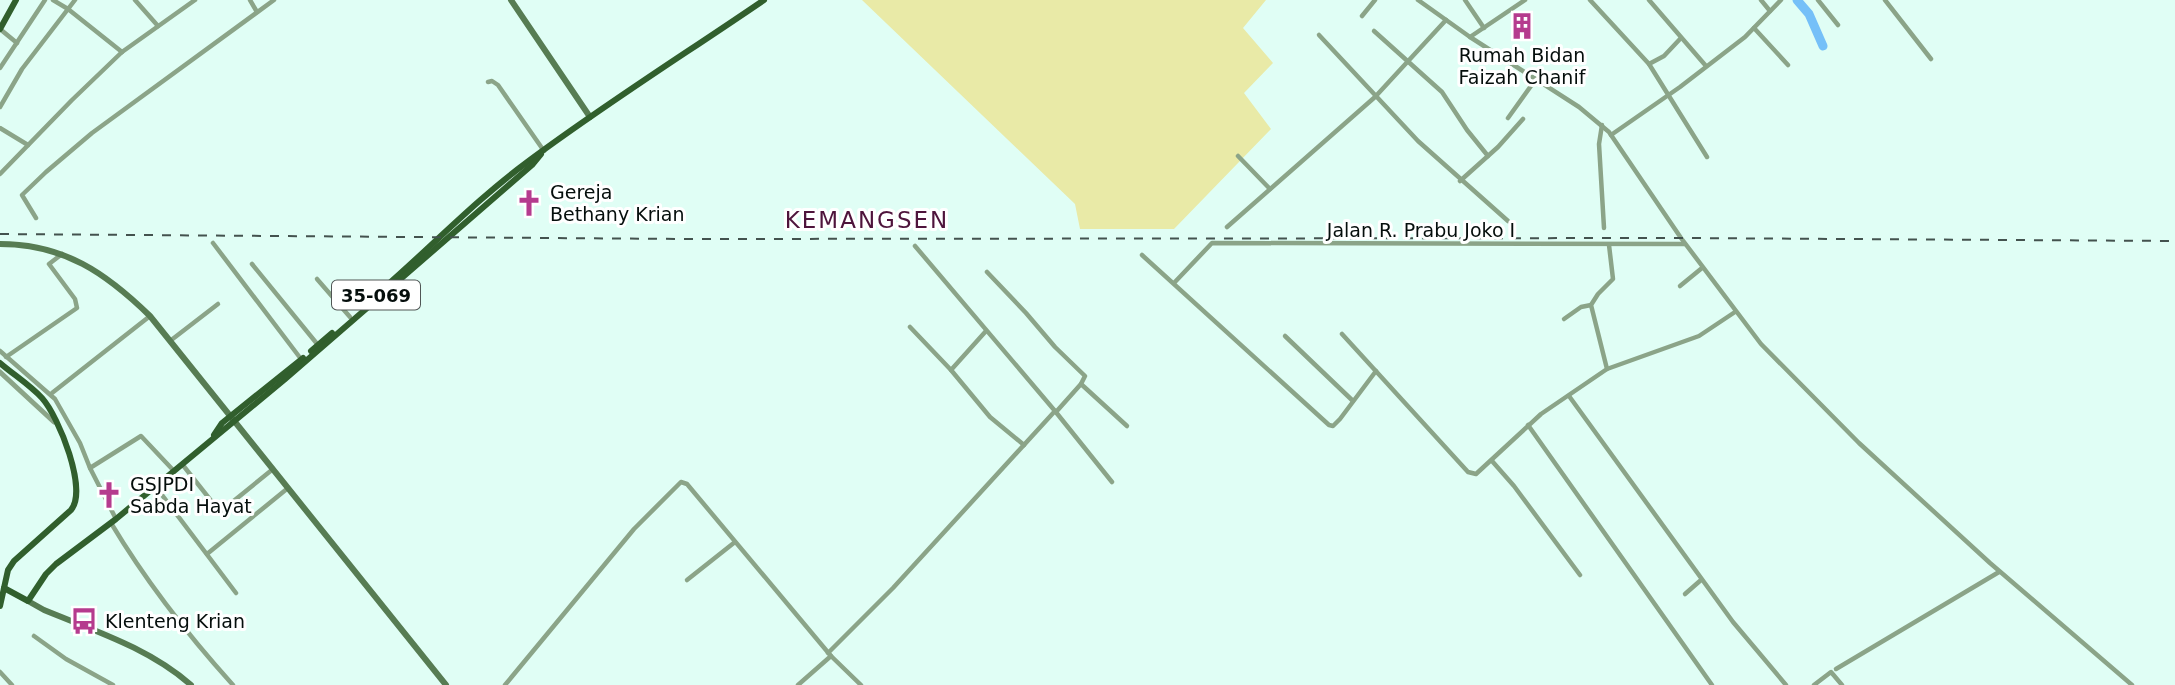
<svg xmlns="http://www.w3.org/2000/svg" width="2175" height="685" font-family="'DejaVu Sans',sans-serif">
<rect width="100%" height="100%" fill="#e0fef5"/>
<path fill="#e9eaa7" d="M862 0H1266L1243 28 1273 63 1244 93 1271 129 1174 229H1080L1075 204Z"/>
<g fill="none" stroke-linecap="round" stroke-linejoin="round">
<path stroke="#75c0f8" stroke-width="9" d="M1797 0 1809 14 1823 46"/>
<g stroke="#8ba488" stroke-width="4.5">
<path d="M53 0 68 9 122 52"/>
<path d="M135 0 158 26"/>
<path d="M250 0 257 12"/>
<path d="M1418 0 1470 37 1579 107 1609 132 1681 238 1761 344 1859 443 1990 563 2132 685"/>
<path d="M1465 0 1484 28"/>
<path d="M1590 0 1649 64 1707 157"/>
<path d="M1649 0 1706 66"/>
<path d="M1761 0 1770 11"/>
<path d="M1818 0 1838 25"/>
<path d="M1885 0 1931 59"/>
<path d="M1362 16 1375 0"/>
<path d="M1754 28 1788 65"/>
<path d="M0 29 17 43"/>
<path d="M1374 31 1442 92 1467 130 1488 156"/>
<path d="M1319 35 1418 141 1508 221"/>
<path d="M1470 37 1525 0"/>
<path d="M1649 64 1664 56 1680 39"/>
<path d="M0 68 45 0"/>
<path d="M488 82 492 81 498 85 544 151"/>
<path d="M0 107 22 69 75 0"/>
<path d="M1508 118 1536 79"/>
<path d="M1602 125 1599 144 1604 228"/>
<path d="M0 128 28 145"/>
<path d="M1611 135 1680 87 1745 37 1781 0"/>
<path d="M1238 156 1270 189"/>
<path d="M0 174 72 100 122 52 195 0"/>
<path d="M1460 181 1498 147 1523 119"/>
<path d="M36 218 22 195 46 172 92 133 274 0"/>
<path d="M1227 227 1375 97 1446 20"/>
<path d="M213 243 301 359"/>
<path d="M915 246 1055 411 1112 482"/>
<path d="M1142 255 1329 425 1333 426 1340 419 1376 371"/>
<path d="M252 264 318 345"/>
<path d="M987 272 1026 313 1055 347 1085 376 1081 384 1056 412"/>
<path d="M317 279 350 317"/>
<path d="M1174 283 1212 243 1685 244"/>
<path d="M1680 286 1702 268"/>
<path d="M1564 319 1581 307 1591 305"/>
<path d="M910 327 951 370 990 417 1024 445"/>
<path d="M1342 334 1468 472 1476 474 1541 414 1607 369 1591 305 1598 294 1613 279 1609 245"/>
<path d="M1285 336 1353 401"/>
<path d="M170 341 218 304"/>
<path d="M0 351 55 399 80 443 90 468 116 519"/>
<path d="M6 357 77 308 75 299 49 264 62 254"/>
<path d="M1607 369 1699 336 1735 312"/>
<path d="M951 370 986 331"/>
<path d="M1081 384 1127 426"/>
<path d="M52 393 150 316"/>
<path d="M1569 396 1733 622 1786 685"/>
<path d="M1528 425 1712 685"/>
<path d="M1492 461 1514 486 1580 575"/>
<path d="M182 464 220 512 273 469"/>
<path d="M90 468 141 436 174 471"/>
<path d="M156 487 236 593"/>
<path d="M111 523C147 583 186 633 233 685"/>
<path d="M207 554 288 488"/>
<path d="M687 580 735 542"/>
<path d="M1685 594 1701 580"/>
<path d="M34 636 66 659 113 685"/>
<path d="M828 653 893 588 1055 411"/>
<path d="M1836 669 1999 572"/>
<path d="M0 672 12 685"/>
<path d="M505 685 634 529 681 482 687 484 831 656 861 685"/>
<path d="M798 685 831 656"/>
<path d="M1814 685 1831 672 1842 685"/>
</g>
<path stroke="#8ba488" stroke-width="5" d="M0 372 54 422"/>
<g stroke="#577c53" stroke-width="6">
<path d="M511 0 590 117"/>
<path d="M0 244C64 244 106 273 150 316L446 685"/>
<path d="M28 601 44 610C95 631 149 648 191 685"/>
</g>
<g stroke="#315f2d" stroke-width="6">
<path d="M0 29 16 0"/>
<path d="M385 287C432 246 476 200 526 163 602 106 685 54 764 0"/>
<path d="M311 351 332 333"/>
<path d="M0 363C14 375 30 385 42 398 59 417 88 490 71 510L14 561 8 570 0 606"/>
<path d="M214 435 222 423 303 358"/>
<path d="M4 588 28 601 46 574 56 564 116 519 284 380 532 165 541 154"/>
</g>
<path stroke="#43524e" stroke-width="2" stroke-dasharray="9 9" stroke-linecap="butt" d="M0 234 686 239 1681 238 2175 241"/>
</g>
<defs>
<symbol id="building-bare" viewBox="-9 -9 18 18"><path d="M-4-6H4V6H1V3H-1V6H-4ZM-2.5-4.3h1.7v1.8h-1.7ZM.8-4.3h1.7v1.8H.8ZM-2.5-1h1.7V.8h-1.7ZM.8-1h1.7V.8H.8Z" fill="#b53b8e" stroke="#fff" stroke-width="2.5" paint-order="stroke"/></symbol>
<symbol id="church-bare" viewBox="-9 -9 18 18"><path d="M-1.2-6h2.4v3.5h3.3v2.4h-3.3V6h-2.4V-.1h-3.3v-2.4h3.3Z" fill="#b53b8e" stroke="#fff" stroke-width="2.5" paint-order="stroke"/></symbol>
<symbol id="bus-bare" viewBox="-9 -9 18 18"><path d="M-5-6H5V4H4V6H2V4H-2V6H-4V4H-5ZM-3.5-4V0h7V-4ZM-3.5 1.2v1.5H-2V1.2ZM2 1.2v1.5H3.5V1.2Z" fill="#b53b8e" stroke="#fff" stroke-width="2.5" paint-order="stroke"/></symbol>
</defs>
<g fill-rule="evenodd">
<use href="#building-bare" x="1503" y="7" width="38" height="38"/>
<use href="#church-bare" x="510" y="184" width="38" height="38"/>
<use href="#church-bare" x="90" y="476" width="38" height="38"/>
<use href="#bus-bare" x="65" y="602" width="38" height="38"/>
</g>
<g text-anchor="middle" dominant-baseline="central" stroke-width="6" stroke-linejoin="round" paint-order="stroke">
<rect fill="#fff" stroke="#505655" stroke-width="2" x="332" y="280.5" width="88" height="29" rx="5"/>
<g font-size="18" font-weight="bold" fill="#050e0c">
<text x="376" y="295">35-069</text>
</g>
<g font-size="19" fill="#050e0c" stroke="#fff" text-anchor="start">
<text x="1522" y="55" text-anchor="middle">Rumah Bidan<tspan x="1522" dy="22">Faizah Chanif</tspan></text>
<text x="550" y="192">Gereja<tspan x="550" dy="22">Bethany Krian</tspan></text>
<text x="130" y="484">GSJPDI<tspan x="130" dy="22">Sabda Hayat</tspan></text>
<text x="105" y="621">Klenteng Krian</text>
</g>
<g font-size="19" fill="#050e0c" stroke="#fff">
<text x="1421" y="230">Jalan R. Prabu Joko I</text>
</g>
<g font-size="23" letter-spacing="2" fill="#4e143c" stroke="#fff">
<text x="867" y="220">KEMANGSEN</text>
</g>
</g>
</svg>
